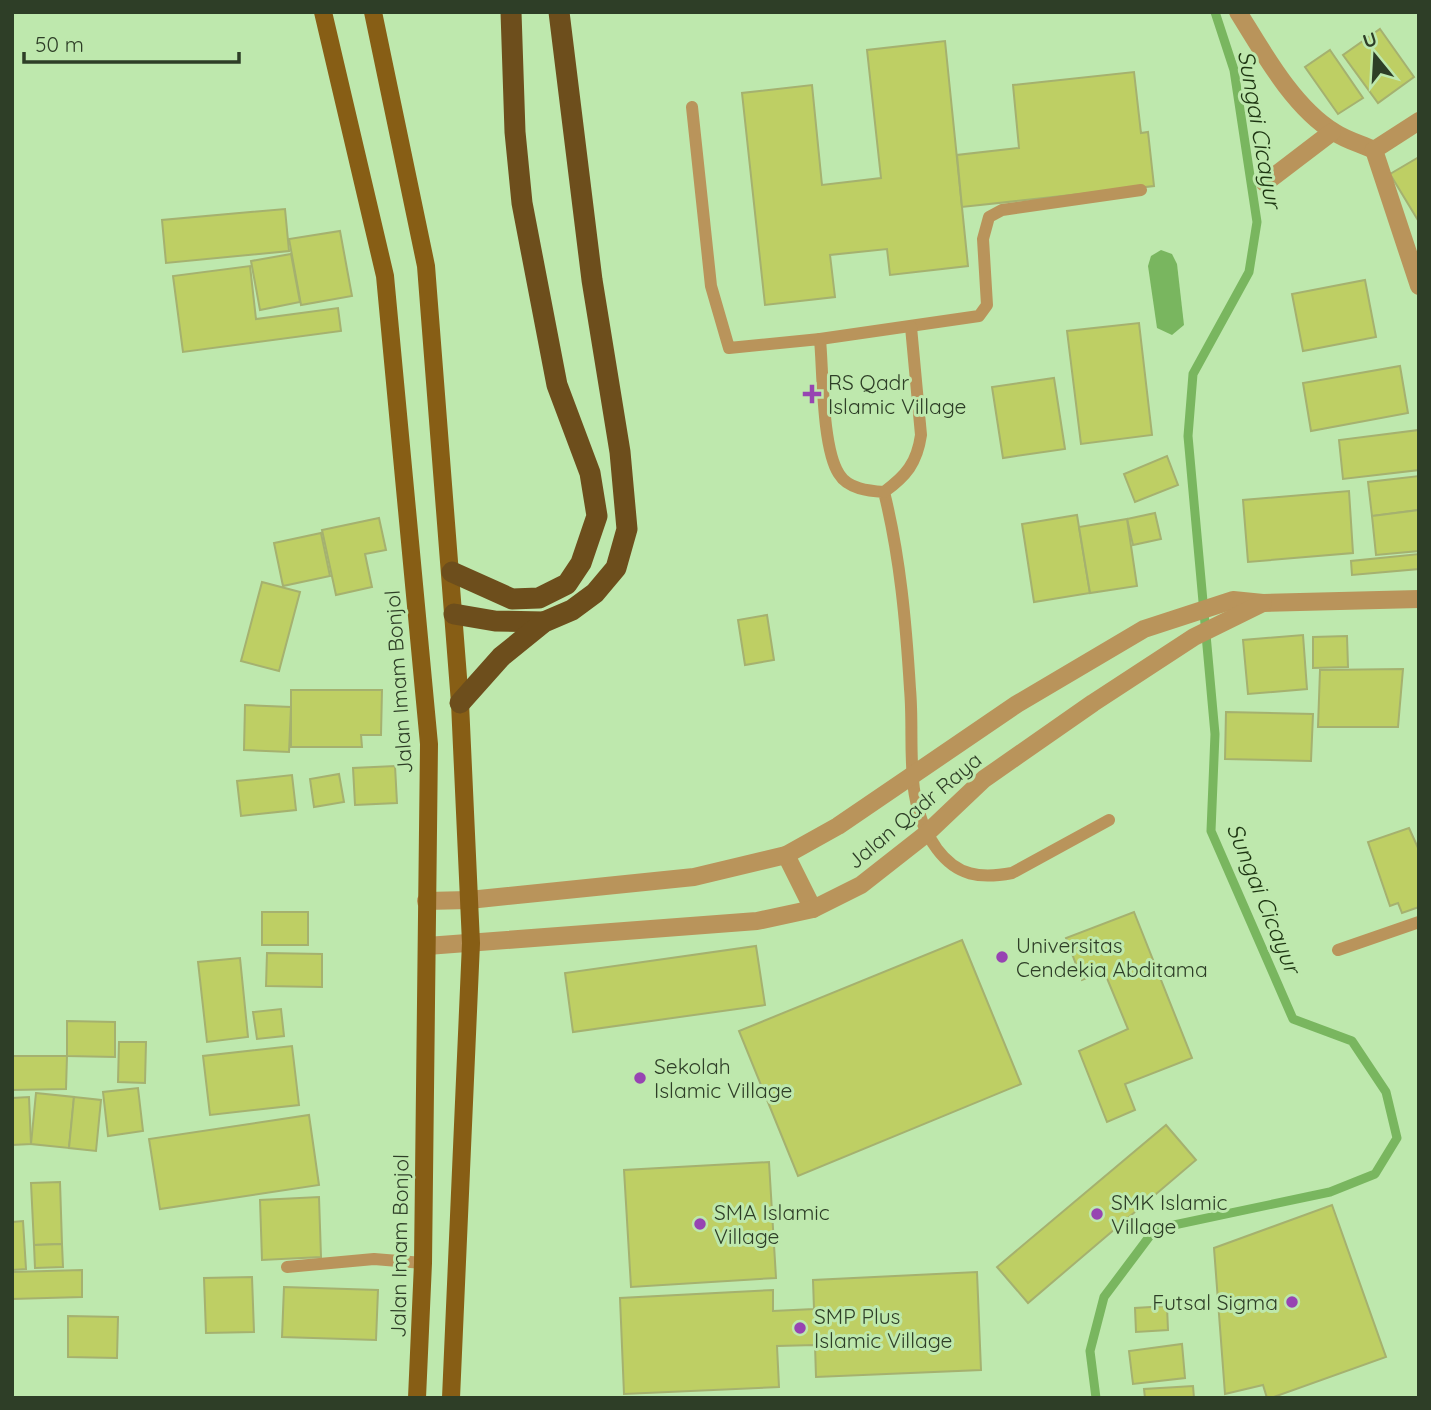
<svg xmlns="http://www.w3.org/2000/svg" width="1431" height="1410" font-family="Quicksand,sans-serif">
<rect width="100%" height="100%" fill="#bee8ad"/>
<path fill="#79b65f" d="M1161 250 1172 254 1177 264 1184 325 1172 335 1157 328 1148 266 1151 256Z"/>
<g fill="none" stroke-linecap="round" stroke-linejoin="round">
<path stroke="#79b65f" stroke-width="9" d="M1096 1398 1090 1351 1104 1297 1155 1229 1330 1192 1375 1174 1397 1138 1386 1092 1352 1041 1293 1019 1211 831 1215 734 1188 436 1193 374 1249 272 1257 222 1234 70 1215 12"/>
</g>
<g fill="#becf64" stroke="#a5b16f" stroke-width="2">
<path d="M1380 29 1414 77 1378 103 1343 55Z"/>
<path d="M945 41 968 266 890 275 887 249 830 255 835 297 765 305 742 93 812 85 822 185 881 178 867 50Z"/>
<path d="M1330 50 1363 98 1338 114 1305 67Z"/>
<path d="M1134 72 1141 133 1148 132 1154 186 962 207 957 155 1019 148 1013 85Z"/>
<path d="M1419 157V222L1390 174Z"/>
<path d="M285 209 289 251 166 263 162 220Z"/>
<path d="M340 231 352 296 301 305 289 239Z"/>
<path d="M291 254 300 302 260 310 251 261Z"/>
<path d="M250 266 256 319 338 308 341 331 183 352 173 276Z"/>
<path d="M1365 280 1376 337 1303 351 1292 294Z"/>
<path d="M1139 323 1152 435 1081 444 1067 331Z"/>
<path d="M1400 366 1408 413 1311 431 1303 383Z"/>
<path d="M1054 378 1065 449 1003 458 992 387Z"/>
<path d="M1419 430V470L1343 479 1339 440Z"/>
<path d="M1167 456 1178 485 1135 502 1124 474Z"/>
<path d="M1419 476V510L1372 516 1368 482Z"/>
<path d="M1349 491 1353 553 1248 562 1243 500Z"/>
<path d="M1419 510V551L1376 555 1372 516Z"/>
<path d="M1155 513 1161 539 1133 545 1127 519Z"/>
<path d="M1077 515 1090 593 1034 602 1022 524Z"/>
<path d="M379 518 386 550 365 554 372 587 336 595 322 530Z"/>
<path d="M1127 519 1137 586 1090 593 1079 527Z"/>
<path d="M321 533 330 576 283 586 274 543Z"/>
<path d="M1419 554V569L1352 575 1351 561Z"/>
<path d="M262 582 300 592 279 671 241 661Z"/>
<path d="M767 615 774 660 745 665 738 620Z"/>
<path d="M1303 635 1307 689 1248 694 1243 640Z"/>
<path d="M1347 636 1348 667 1313 668V637Z"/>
<path d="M1403 669 1398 727H1318L1320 670Z"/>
<path d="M291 690H382L381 735H361L362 747H291Z"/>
<path d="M245 705 291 707 289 752 244 750Z"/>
<path d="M1226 712 1313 714 1311 761 1225 759Z"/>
<path d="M395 766 397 803 355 805 353 768Z"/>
<path d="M339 774 344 802 314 807 310 779Z"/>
<path d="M292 775 296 810 241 816 237 781Z"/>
<path d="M1409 828 1419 850V907L1402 913 1398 903 1390 906 1368 842Z"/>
<rect x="262" y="912" width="46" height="33"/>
<path d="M1134 912 1192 1058 1125 1084 1135 1110 1107 1122 1079 1051 1128 1029 1104 971 1082 980 1066 938Z"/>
<path d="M962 940 1021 1084 798 1176 739 1031Z"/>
<path d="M756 946 765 1005 573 1032 565 973Z"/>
<path d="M267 953 322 954V987L266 986Z"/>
<path d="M240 958 248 1037 207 1042 198 962Z"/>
<path d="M281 1009 284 1036 257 1039 253 1012Z"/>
<path d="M67 1021 115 1022V1057L67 1056Z"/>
<path d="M119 1042H146L145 1083 118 1082Z"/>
<path d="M292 1046 299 1105 210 1115 203 1056Z"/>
<path d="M12 1056H67L66 1089 12 1090Z"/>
<path d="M138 1088 143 1131 108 1136 103 1092Z"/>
<path d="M36 1093 74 1097 69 1148 31 1144Z"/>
<path d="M29 1097 31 1144 12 1145V1098Z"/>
<path d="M74 1097 101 1100 96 1151 69 1148Z"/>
<path d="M309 1115 319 1185 160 1209 149 1139Z"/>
<path d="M1166 1125 1196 1160 1028 1303 997 1267Z"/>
<path d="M769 1162 776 1278 631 1287 624 1170Z"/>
<path d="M60 1182 62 1244 34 1245 31 1183Z"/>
<path d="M319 1197 321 1257 262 1260 260 1200Z"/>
<path d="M1332 1205 1386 1357 1271 1398H1267L1263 1385 1225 1394 1214 1248Z"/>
<path d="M23 1221 26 1269 12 1270V1222Z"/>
<path d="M62 1244 63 1267 35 1268 34 1245Z"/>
<path d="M82 1270V1297L12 1299V1272Z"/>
<path d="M977 1272 981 1370 816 1377 815 1345 777 1346 779 1387 624 1394 620 1298 773 1290V1311L814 1309 813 1280Z"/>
<path d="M252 1277 254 1332 206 1333 204 1278Z"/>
<path d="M284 1287 378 1290 376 1340 282 1337Z"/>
<path d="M1167 1306 1168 1330 1136 1332 1135 1308Z"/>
<path d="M68 1316 118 1317 117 1358 68 1357Z"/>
<path d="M1182 1344 1185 1378 1133 1384 1129 1351Z"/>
<path d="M1193 1386 1194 1398H1145L1144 1389Z"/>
</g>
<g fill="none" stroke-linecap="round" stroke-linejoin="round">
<g stroke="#b9945b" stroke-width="12">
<path d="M692 107 711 286 729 348 820 339C823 371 822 448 839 474 848 489 869 491 884 492 900 556 906 623 910 689 915 744 902 802 937 849 957 876 980 879 1012 873L1109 820"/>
<path d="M820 339 979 316 987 305 983 239 989 217 1002 210 1141 190"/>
<path d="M884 492C906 476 917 463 921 435L911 327"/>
<path d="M1338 950 1419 922"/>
<path d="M287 1267 374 1259 423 1263"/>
</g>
<g stroke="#b9945b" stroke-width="18">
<path d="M1238 12C1263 52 1293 107 1334 132 1346 140 1361 144 1374 150"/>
<path d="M1419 121 1374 150 1419 286"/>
<path d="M1265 183 1332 132"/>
<path d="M786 855 813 909"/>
<path d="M426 901 469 900 694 877 786 855 838 826 1017 704 1144 629 1233 600 1263 603 1419 599"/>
<path d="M427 946 757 921 813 909 861 885 926 834 984 779 1093 703 1194 637 1263 603"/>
</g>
<g stroke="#875e15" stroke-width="18">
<path d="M323 12 385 276 429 744 423 1263 417 1398"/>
<path d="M373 12 426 266 460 703 471 943 451 1398"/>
</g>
<g stroke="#6d4e1c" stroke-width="21">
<path d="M452 572 512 599 539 598 567 584 581 563 597 516 590 473 557 385 522 203 515 132 511 12"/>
<path d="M454 614 495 621 544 622"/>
<path d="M460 703 501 657 544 622 572 610 595 593 616 568 627 529 620 452 592 280 559 12"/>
</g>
</g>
<g fill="#9744b2" stroke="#bee8ad" stroke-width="2.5">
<path d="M808.5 383.5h7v7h7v7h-7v7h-7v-7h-7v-7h7z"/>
<circle cx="1002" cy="957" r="7"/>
<circle cx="640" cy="1078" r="7"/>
<circle cx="1097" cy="1214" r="7"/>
<circle cx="700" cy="1224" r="7"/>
<circle cx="1292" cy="1302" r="7"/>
<circle cx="800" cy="1328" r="7"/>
</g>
<g text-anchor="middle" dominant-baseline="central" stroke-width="6" stroke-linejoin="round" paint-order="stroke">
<g font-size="21" fill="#2e3e27" stroke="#bee8ad" text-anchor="start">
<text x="828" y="382">RS Qadr<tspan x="828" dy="24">Islamic Village</tspan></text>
<text x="1016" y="945">Universitas<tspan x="1016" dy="24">Cendekia Abditama</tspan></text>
<text x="654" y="1066">Sekolah<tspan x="654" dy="24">Islamic Village</tspan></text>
<text x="1111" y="1202">SMK Islamic<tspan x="1111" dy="24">Village</tspan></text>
<text x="714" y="1212">SMA Islamic<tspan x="714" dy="24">Village</tspan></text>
<text x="1278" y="1302" text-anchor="end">Futsal Sigma</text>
<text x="814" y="1316">SMP Plus<tspan x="814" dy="24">Islamic Village</tspan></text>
</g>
<g font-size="21" fill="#2e3e27" stroke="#bee8ad">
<text transform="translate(398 682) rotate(-94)">Jalan Imam Bonjol</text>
<text transform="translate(914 810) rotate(-40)">Jalan Qadr Raya</text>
<text transform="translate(399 1246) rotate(-89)">Jalan Imam Bonjol</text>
</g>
<g font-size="23" font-style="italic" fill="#1c3411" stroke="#bee8ad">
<text transform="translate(1260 129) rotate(80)">Sungai Cicayur</text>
<text transform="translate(1264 898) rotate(68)">Sungai Cicayur</text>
</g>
</g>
<rect width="1431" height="1410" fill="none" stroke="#2e3e27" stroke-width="28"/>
<g transform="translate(1375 56) rotate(342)" stroke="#bee8ad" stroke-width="5" paint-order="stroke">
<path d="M0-5L12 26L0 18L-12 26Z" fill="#2e3e27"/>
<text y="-10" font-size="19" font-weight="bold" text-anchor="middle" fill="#2e3e27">U</text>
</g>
<path d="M24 52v10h215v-10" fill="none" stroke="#2e3e27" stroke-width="3.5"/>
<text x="35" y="52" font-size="21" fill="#2e3e27" stroke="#bee8ad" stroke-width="5" paint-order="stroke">50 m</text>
</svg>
